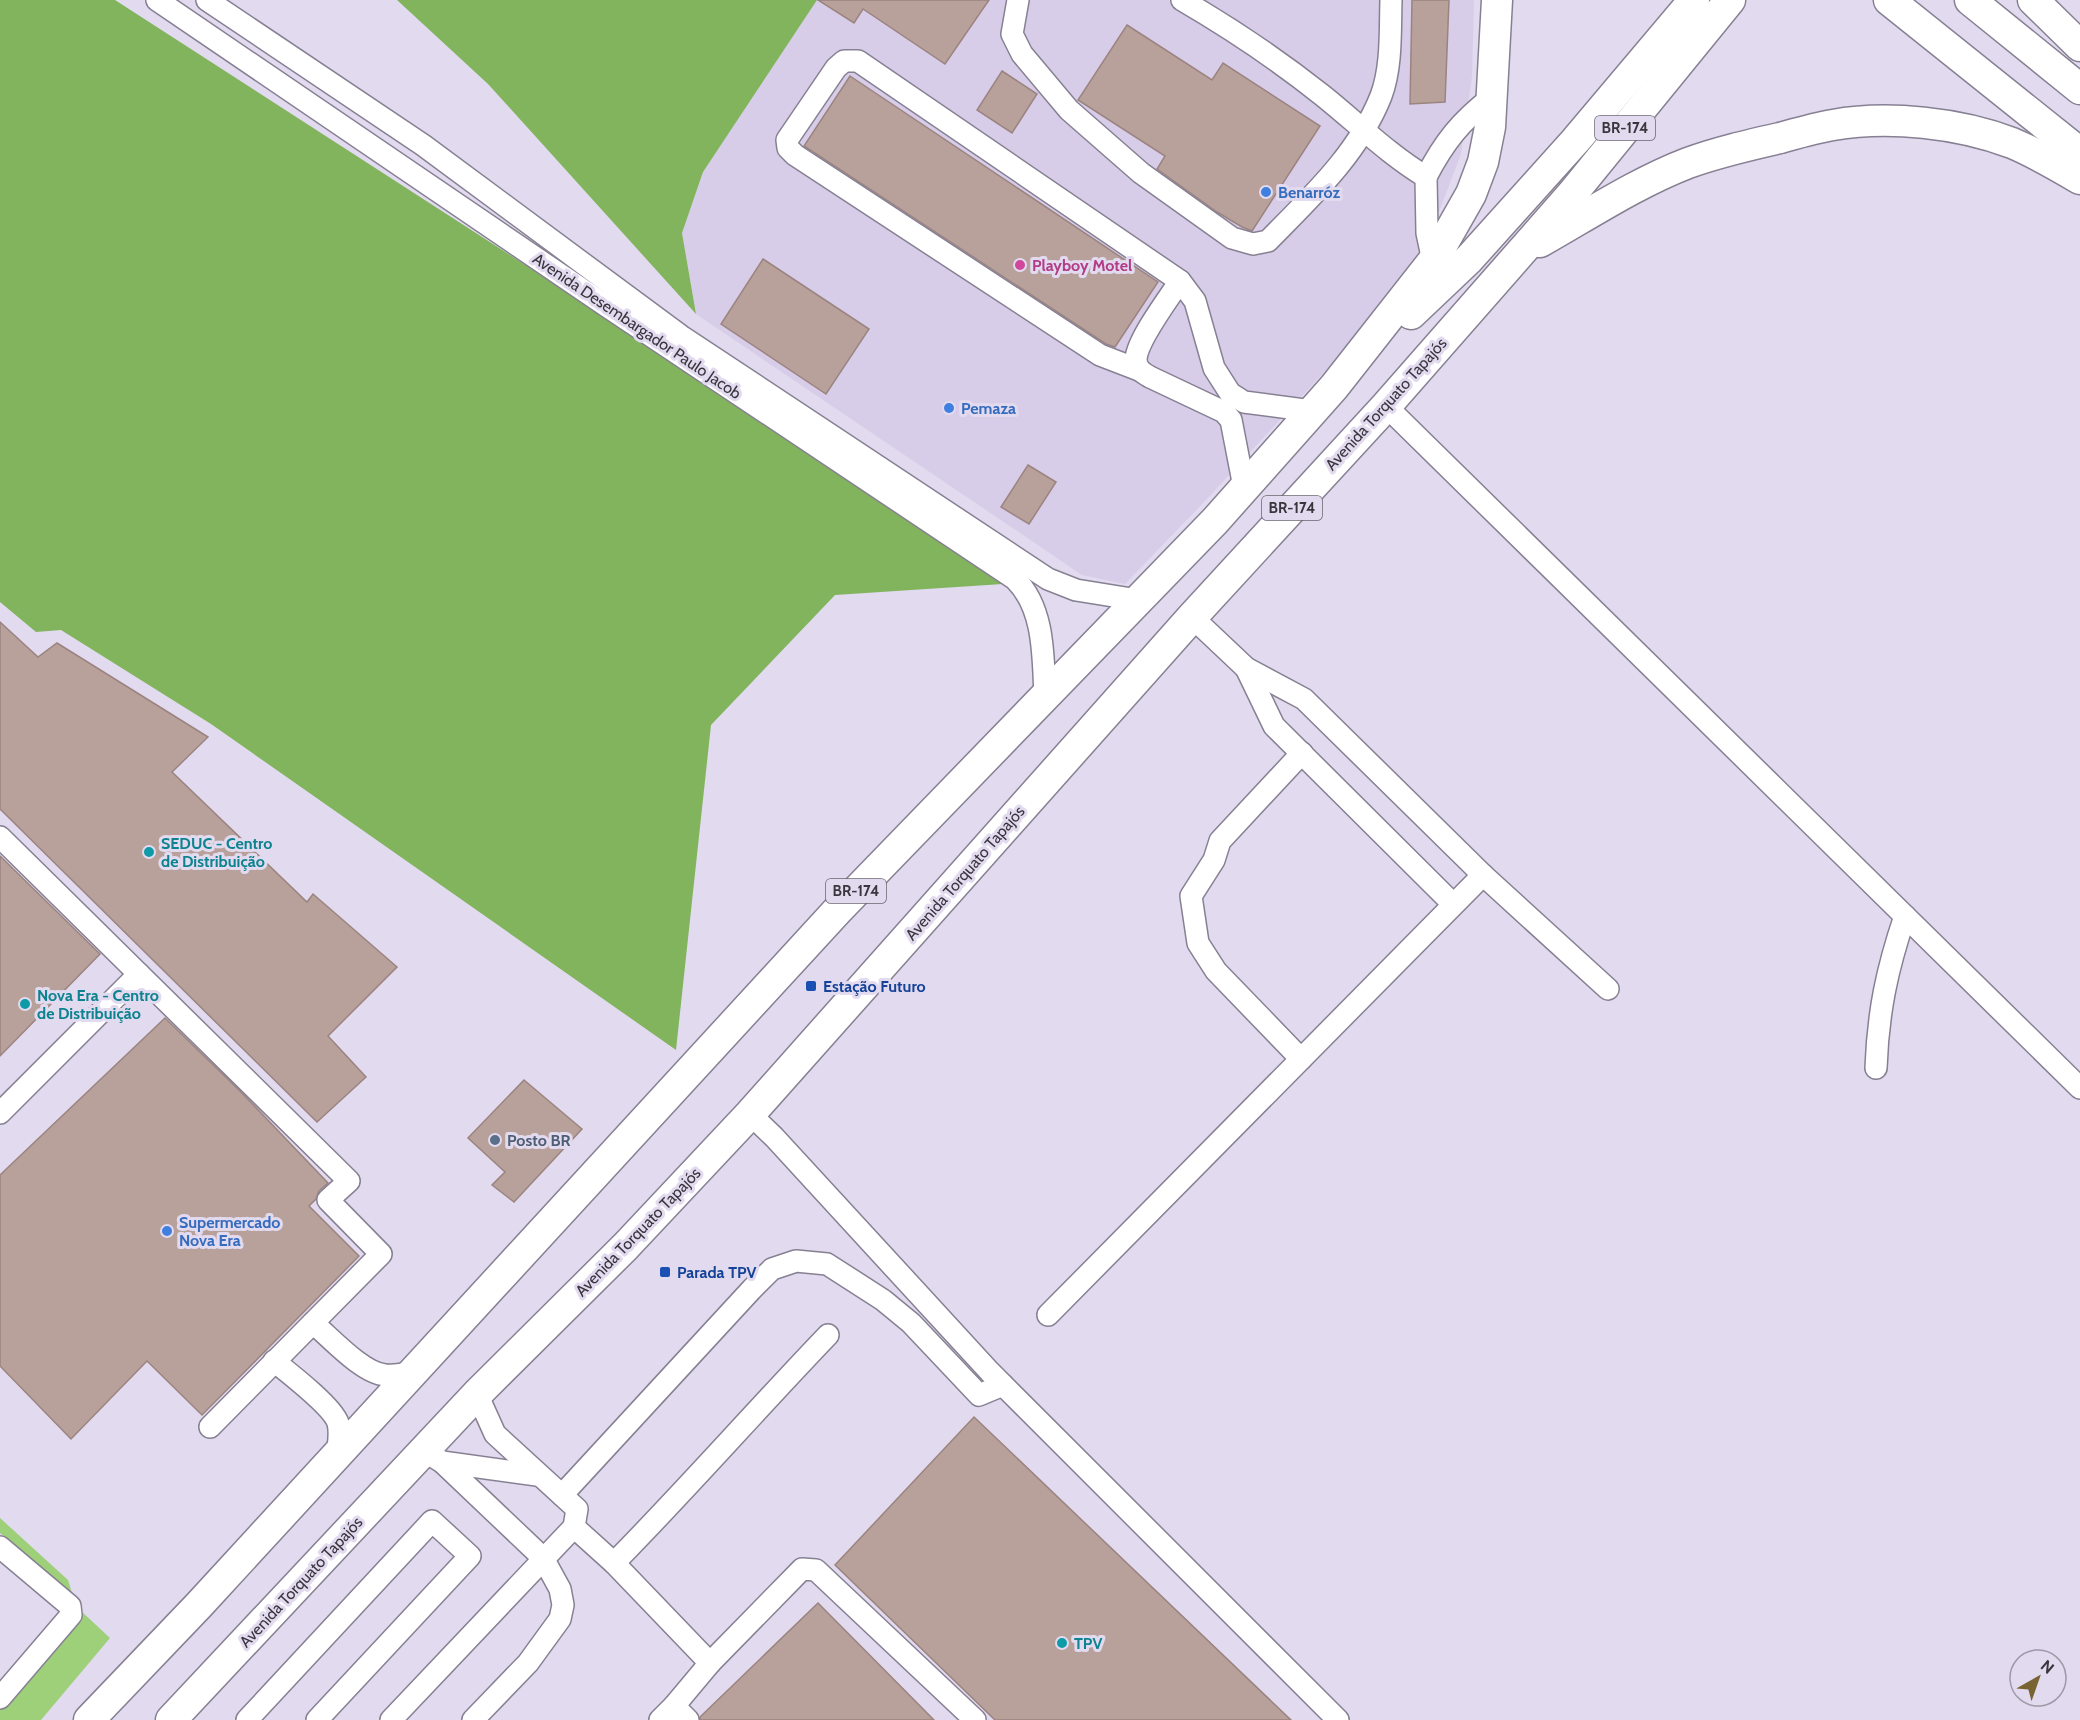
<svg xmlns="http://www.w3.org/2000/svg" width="2080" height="1720" font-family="Cabin,sans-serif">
<rect width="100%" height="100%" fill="#e2daef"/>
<path fill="#d7cde8" d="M817 0H1474L1472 76 1461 154 1432 230 1387 304 1205 501 1125 584 1082 575 696 314 682 233 703 172Z"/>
<g fill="#9dd079">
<path d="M0 1518 68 1580 72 1593 0 1533Z"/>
<path d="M81 1611 110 1638 41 1720H0V1708Z"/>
</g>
<g fill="#81b45d">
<path d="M0 0H115L1018 583 835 595 711 725 676 1050 211 724 61 630 36 632 0 602Z"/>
<path d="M397 0H817L703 172 682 233 696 314 488 84Z"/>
</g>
<g fill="#b8a09b" stroke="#9b8480" stroke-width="1.5">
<path d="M818 0H989L945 64 863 9 854 23Z"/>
<path d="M1412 0H1449L1445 102 1410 104Z"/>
<path d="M1127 25 1212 80 1223 63 1320 126 1252 231 1242 227 1217 212 1157 169 1165 156 1078 100Z"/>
<path d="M1002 71 1037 94 1012 133 977 110Z"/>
<path d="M850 76 1158 282 1115 347 1106 344 804 146Z"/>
<path d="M763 259 869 329 826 394 721 324Z"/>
<path d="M1028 465 1056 482 1029 524 1001 507Z"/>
<path d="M0 622 38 657 57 643 208 737 172 772 307 902 313 894 397 967 328 1036 366 1077 317 1122 0 809Z"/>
<path d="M0 856 100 954 0 1056Z"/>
<path d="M165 1018 240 1091 328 1183 319 1191 316 1199 309 1206 359 1256 202 1415 147 1361 71 1439 0 1366V1175Z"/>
<path d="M524 1080 582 1129 514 1202 492 1185 505 1172 468 1138Z"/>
<path d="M974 1417 1291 1720H995L835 1565Z"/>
<path d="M818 1603 934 1720H700V1717Z"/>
</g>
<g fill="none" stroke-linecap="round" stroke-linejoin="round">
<defs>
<g id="minor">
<path d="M157 0 605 305 1015 579C1045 609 1043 657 1045 697"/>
<path d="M207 0 423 145 681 336 1048 579 1076 590 1138 600"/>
<path d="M1018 0 1012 34 1022 54 1069 110 1141 173 1232 238 1253 244 1268 241C1310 198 1358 154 1381 96 1392 67 1390 31 1391 0"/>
<path d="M1182 0C1230 28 1278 60 1322 95 1357 123 1388 154 1426 177L1427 233 1433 261"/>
<path d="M1426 177C1444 142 1461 121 1492 97"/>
<path d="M1180 281C1169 298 1137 340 1136 359 1136 369 1143 373 1150 377L1224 412 1231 420 1244 487"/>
<path d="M1139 370 1100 355 795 155 788 148 787 140 836 68 844 61H858L1180 281 1195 301 1214 368 1230 393 1244 402 1312 411"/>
<path d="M1386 406 2080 1088"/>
<path d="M1192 617 1246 668 1304 699 1483 875 1608 989"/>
<path d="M1246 668 1274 726 1453 904"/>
<path d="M0 837 349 1181 328 1200 381 1254 210 1427"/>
<path d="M1301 1059 1216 971 1198 943 1191 896 1214 860 1220 841 1302 753"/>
<path d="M1876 1068C1878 1012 1887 969 1905 916"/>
<path d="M0 1113 139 974"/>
<path d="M750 1114 774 1137 990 1372 1338 1720"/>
<path d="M1048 1315 1483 875"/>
<path d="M313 1323C331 1338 362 1373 385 1375 394 1376 404 1374 413 1372"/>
<path d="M274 1361C289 1373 333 1407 338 1423 341 1434 338 1445 337 1456"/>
<path d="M424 1451 442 1462 543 1558 560 1589 563 1605 560 1619 528 1663 473 1720"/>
<path d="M442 1462 537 1475"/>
<path d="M562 1495 752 1289 772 1269 796 1261 827 1264 883 1300 911 1323 979 1395 1003 1385"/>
<path d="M574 1527 614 1563C687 1489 756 1410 828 1335"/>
<path d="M0 1547 70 1606 71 1615 0 1698"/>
<path d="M614 1563 710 1663 674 1706 688 1720"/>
<path d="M710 1663 802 1569 816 1570 975 1720"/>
<path d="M247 1720 432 1521 470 1556 317 1720"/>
<path d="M391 1720 574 1527 577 1509 495 1434 477 1394"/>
<path d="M660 1720 674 1706"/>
</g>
<g id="highway">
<path d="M1889 0 2080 153"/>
<path d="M1970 0 2080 89"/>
<path d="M2033 0 2080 46"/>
<path d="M1540 242C1588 215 1636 183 1688 163 1718 152 1749 145 1780 138 1798 133 1815 128 1833 125 1888 115 1960 123 2012 143 2036 153 2058 166 2080 179"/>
<path d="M1411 314 1469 259 1576 140 1694 0"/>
<path d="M89 1720 199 1605 837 911 1215 521 1334 387 1433 261 1471 194 1483 162 1490 127 1497 0"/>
<path d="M171 1720 477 1394 625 1247 750 1114 1192 617 1386 406 1572 194 1730 0"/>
</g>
</defs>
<use href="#minor" stroke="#878093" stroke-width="24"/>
<use href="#highway" stroke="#878093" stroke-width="33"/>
<use href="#minor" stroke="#fff" stroke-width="21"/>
<use href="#highway" stroke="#fff" stroke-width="30"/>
</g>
<g fill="#3f7fe0" stroke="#e2daef" stroke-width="2">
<circle cx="1266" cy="192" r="6"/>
<circle cx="949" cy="408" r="6"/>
<circle cx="167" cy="1231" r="6"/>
</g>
<circle fill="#d1479c" stroke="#e2daef" stroke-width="2" cx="1020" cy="265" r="6"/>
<g fill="#0f9aa8" stroke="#e2daef" stroke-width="2">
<circle cx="149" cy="852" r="6"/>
<circle cx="25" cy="1004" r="6"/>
<circle cx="1062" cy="1643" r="6"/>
</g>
<g fill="#1a4fb4" stroke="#e2daef" stroke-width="2">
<rect x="805" y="980" width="12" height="12" rx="3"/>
<rect x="659" y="1266" width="12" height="12" rx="3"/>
</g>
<circle fill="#5c6f8a" stroke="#e2daef" stroke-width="2" cx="495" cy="1140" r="6"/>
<g text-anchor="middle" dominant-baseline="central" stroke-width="6" stroke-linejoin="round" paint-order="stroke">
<g fill="#e2daef" stroke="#6b6672" stroke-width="1.5">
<rect x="1595" y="116" width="60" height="24" rx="4.5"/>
<rect x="1262" y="496" width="60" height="24" rx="4.5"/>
<rect x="826" y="879" width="60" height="24" rx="4.5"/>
</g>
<g font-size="15" font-weight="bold" fill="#38353d">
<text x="1625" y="128">BR-174</text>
<text x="1292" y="508">BR-174</text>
<text x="856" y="891">BR-174</text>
</g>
<g font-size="16" font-weight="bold" fill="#366cbe" stroke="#e2daef" text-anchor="start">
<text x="1278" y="192">Benarróz</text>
<text x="961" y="408">Pemaza</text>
<text x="179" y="1222">Supermercado<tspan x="179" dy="18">Nova Era</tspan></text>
</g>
<g font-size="16" font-weight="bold" fill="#b23c85" stroke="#e2daef" text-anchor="start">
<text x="1032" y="265">Playboy Motel</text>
</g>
<g font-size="16" fill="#38353d" stroke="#e2daef">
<text transform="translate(637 326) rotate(34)">Avenida Desembargador Paulo Jacob</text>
<text transform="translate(1386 404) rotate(-48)">Avenida Torquato Tapajós</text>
<text transform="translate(965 873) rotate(-49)">Avenida Torquato Tapajós</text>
<text transform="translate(638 1232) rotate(-46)">Avenida Torquato Tapajós</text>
<text transform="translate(301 1582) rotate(-47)">Avenida Torquato Tapajós</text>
</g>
<g font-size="16" font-weight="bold" fill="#0d838f" stroke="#e2daef" text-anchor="start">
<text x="161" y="843">SEDUC - Centro<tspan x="161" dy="18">de Distribuição</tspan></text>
<text x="37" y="995">Nova Era - Centro<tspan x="37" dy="18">de Distribuição</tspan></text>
<text x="1074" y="1643">TPV</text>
</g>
<g font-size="16" font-weight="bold" fill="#164399" stroke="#e2daef" text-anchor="start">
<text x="823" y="986">Estação Futuro</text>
<text x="677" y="1272">Parada TPV</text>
</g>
<g font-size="16" font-weight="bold" fill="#4e5e75" stroke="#e2daef" text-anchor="start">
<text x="507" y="1140">Posto BR</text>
</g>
</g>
<g transform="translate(2038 1678) rotate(40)"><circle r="28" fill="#e2daef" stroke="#9e98a8" stroke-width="1.5"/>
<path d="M0-4.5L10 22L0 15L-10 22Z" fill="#776432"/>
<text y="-9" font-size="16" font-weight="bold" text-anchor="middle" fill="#38353d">N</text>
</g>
</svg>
